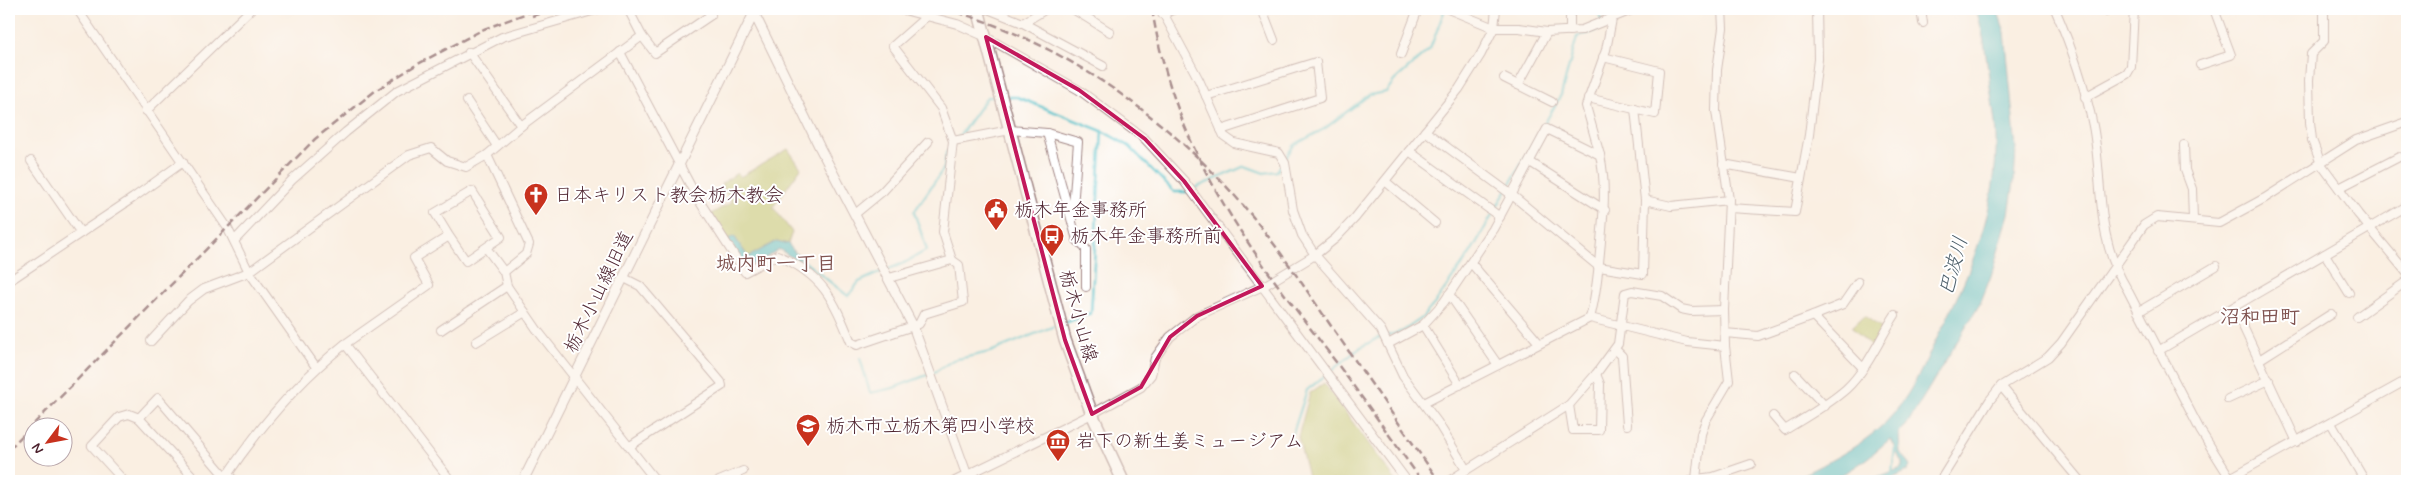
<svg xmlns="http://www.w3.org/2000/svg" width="2416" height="490" font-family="Mynerve,'Klee One',sans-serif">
<rect width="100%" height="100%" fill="#fff"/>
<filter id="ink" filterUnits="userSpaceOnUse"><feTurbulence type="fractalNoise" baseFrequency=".02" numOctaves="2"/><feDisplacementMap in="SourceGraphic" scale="10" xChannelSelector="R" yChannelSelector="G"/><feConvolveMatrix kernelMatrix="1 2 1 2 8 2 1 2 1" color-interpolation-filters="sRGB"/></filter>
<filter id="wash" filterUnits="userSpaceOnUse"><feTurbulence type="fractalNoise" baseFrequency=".0096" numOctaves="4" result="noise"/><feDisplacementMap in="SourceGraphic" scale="20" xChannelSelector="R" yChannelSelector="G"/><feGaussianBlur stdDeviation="1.12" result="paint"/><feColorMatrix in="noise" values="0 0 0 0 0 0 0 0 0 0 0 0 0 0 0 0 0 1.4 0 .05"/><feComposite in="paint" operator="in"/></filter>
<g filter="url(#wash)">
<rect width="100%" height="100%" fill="#faefe2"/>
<g fill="#bac567" stroke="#827249">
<path d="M788 149 801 168 773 207 792 232 788 244 777 241 748 257 734 236 727 240 711 214 732 202 721 184 737 173 740 177Z"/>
<path d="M1864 316 1882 328 1872 348 1852 327Z"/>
<path d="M1324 383 1396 481H1309L1298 437 1310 393Z"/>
</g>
<g fill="#52c0c8" stroke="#4e707a">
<path d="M1976 9H1997L2005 32 2016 149 2014 182 2009 214 1991 276 1980 304 1906 426 1899 432 1900 452 1910 465 1908 471 1886 481H1866L1902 468V463L1890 439C1870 456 1847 478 1819 481 1809 482 1798 481 1788 481 1821 466 1858 449 1885 423 1908 400 1922 369 1936 340 1967 280 1994 219 1996 151 1997 130 1993 108 1990 87 1987 61 1984 34 1976 9Z"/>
<path d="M734 236 748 257 777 241 788 244 801 259 797 261 779 249C769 255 753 270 742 264L727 240Z"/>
</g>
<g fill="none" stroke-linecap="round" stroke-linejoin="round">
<g stroke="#52c0c8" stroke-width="2.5">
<path d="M1004 97H1017L1102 131 1129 146 1174 192H1186L1245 166 1264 173 1277 171 1294 145 1324 129 1369 95 1386 92 1394 81 1430 49 1445 9"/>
<path d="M958 138 987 97H999"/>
<path d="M801 259 848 296 859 282 881 272"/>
<path d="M887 270 906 262 927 250 914 212 944 168 946 153 950 148"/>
<path d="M1065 323 1091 313 1102 131"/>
<path d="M860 358 870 393 893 388 935 372 953 360 990 352 1057 325"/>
<path d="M1293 433 1307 390 1361 347 1378 338 1403 331 1422 318 1435 303 1471 252 1561 95 1577 37 1604 28 1597 9"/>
<path d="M1891 481 1895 448"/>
</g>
</g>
</g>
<g filter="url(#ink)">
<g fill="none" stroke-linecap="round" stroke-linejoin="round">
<defs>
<g id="minor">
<path d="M77 9 227 227 249 272 316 367"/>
<path d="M628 9 642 36 655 53 711 15 707 9"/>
<path d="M900 9 957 24 986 37 1079 90 1145 139 1184 181 1407 481"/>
<path d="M988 9 1023 23 1046 9"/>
<path d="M1073 9 1110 32"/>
<path d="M1161 9 1199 80 1224 136 1234 143 1279 153 1285 163 1293 210 1302 235 1315 255 1381 330 1403 376 1438 423 1466 469"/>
<path d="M1262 9 1274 40"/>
<path d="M1448 9 1494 28H1519L1547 32 1582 30 1634 9"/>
<path d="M1570 9V31"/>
<path d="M1921 9 1923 23"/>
<path d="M2055 9C2071 46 2085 86 2093 126 2104 184 2094 235 2127 289L2200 430 2232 481"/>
<path d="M2324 9V41L2311 54 2309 80 2310 122 2312 140 2321 164 2358 214 2407 273"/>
<path d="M2105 11 2110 9"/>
<path d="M1162 14 1175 9"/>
<path d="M1023 23 1103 66"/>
<path d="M620 52 696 196 745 272 777 255C823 275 833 298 851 342L857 345 919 324 924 314 963 302 959 265 952 260"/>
<path d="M1401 54 1418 9"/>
<path d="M2200 65 2231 55 2214 9"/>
<path d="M1504 78 1552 102"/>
<path d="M1518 85 1547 32"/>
<path d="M1206 96 1316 62 1320 98 1221 130"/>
<path d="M2085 97 2127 74 2131 67 2134 9"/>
<path d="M1588 98 1655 114 1659 71 1603 57"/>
<path d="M467 101 497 146"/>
<path d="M146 111 251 9"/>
<path d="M521 126 642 36"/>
<path d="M1425 131 1512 195 1599 267 1643 274 1645 200 1635 109"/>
<path d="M1047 133 1077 240 1086 249V287"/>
<path d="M953 141 1010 130 1047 133 1078 142 1072 221"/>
<path d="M2184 145 2185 170 2192 189 2193 220"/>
<path d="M1409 151 1500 217"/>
<path d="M487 155 529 244 526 254 504 272"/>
<path d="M31 161 81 233"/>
<path d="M1530 162 1605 210"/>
<path d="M1723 164 1801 178"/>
<path d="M1385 181 1435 223"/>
<path d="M2339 188 2399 157"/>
<path d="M1645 200 1671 206 1729 200"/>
<path d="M1729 208 1795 212 1809 135 1818 59 1817 9"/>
<path d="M855 214 883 191 928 142"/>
<path d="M235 240 292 180 346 132 397 91 502 37 599 9"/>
<path d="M487 249 504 272 507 286 538 331 656 481"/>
<path d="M2325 254 2349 293"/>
<path d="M1471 263 1539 343"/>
<path d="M624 278 640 286 721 382 722 386 630 446"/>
<path d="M889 278 952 260 943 232 953 141 941 108 893 46 927 16"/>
<path d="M9 281 133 198 183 162"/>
<path d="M1449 294 1498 365"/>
<path d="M2234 307 2297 442"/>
<path d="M2138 312 2216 266"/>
<path d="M1813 316 1862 367"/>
<path d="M2357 317 2407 281"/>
<path d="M1590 318 1687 342 1725 346"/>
<path d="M1423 325 1460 385"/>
<path d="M441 330 507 286"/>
<path d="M1725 333 1758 336 1813 316 1843 304 1858 282"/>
<path d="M151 341 188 301 204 289 249 272 409 155 431 148 447 161 466 167 487 155 521 126 469 52"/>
<path d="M476 342 525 312"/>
<path d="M345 344 429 285 414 258 449 236 435 213 472 191 501 237 466 261 449 236"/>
<path d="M1388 344 1423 325 1444 302 1493 229 1547 129 1600 155 1586 106 1606 50 1612 19"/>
<path d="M1615 349 1622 356 1627 425"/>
<path d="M2158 351 2407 206"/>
<path d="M2259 360 2331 314"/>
<path d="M1795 374 1825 406"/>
<path d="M2001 386 2080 481"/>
<path d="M2228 399 2269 380"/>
<path d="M1424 403 1590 318C1596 296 1598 275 1600 252 1603 219 1607 188 1600 155"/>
<path d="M1569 405 1573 430H1599L1600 384 1596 374"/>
<path d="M1773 416 1785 430C1806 417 1828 405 1846 389 1867 370 1880 338 1895 315"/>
<path d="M139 418 158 398 223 474H227L235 481"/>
<path d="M2331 423 2365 481"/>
<path d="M2230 478 2407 380"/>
<path d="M1696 479 1713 477 1751 464"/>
<path d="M124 481 92 446 119 417 129 414 139 418 197 481"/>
<path d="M223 481C257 430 297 382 345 344L451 481"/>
<path d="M719 481 743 471"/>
<path d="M955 481 1092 414 1141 387 1151 375 1155 358 1170 337 1197 316 1267 284 1315 255 1336 238 1355 218 1459 89 1481 54 1494 28 1496 9"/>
<path d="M1449 481 1569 405 1596 374 1618 344 1625 293 1632 291 1662 296 1681 309 1691 311 1724 310"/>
<path d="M1691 481 1696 479 1701 434 1706 420 1729 381 1725 346 1724 310 1729 200 1716 111 1717 70 1723 28 1722 9"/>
<path d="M1940 481 1990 400 2001 386 2048 357 2061 343 2144 225 2157 217 2219 223 2265 198 2356 140 2407 122"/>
</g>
<g id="tertiary">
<path d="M754 13 820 148 913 326 969 481"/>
<path d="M523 481 756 9"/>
</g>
<path id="primary" d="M978 9 1065 340 1092 414 1123 481"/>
</defs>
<use href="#minor" stroke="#a28786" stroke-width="10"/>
<use href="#tertiary" stroke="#a28786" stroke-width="11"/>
<use href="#primary" stroke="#a28786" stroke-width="14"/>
<use href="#minor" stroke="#fff" stroke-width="8"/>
<use href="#tertiary" stroke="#fff" stroke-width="9"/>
<use href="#primary" stroke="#fff" stroke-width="11"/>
<g stroke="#4a1f2b" stroke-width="2.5" stroke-dasharray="8 4" stroke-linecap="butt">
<path d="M945 9C1057 38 1167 117 1242 204 1274 241 1301 282 1329 323 1366 376 1402 428 1439 481"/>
<path d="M1152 9C1173 139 1232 226 1310 328 1349 378 1385 430 1422 481"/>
<path d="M532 16 553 9"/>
<path d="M9 449 315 139 375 91 416 65 484 29 538 9"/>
</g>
</g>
</g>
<path d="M0 0H2416V490H0ZM986 37 1079 90 1145 139 1184 181 1262 286 1197 316 1170 337 1141 387 1092 414 1065 340Z" fill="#faefe2" fill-opacity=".55" fill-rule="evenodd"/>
<path fill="none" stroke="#c2185b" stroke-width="4" stroke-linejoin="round" d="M986 37 1079 90 1145 139 1184 181 1262 286 1197 316 1170 337 1141 387 1092 414 1065 340Z"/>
<defs>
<symbol id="church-pin" viewBox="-11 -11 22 30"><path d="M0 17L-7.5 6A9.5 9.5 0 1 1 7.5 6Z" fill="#c8321e" stroke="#fff"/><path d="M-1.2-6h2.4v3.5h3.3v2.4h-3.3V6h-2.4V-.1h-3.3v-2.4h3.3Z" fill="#fff"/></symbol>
<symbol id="civic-pin" viewBox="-11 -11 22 30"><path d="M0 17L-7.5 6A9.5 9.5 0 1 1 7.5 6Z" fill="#c8321e" stroke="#fff"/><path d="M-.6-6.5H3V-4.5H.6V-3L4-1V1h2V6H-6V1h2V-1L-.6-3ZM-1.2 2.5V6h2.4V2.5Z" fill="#fff"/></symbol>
<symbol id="bus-pin" viewBox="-11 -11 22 30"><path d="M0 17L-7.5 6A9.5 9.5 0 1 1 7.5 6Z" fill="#c8321e" stroke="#fff"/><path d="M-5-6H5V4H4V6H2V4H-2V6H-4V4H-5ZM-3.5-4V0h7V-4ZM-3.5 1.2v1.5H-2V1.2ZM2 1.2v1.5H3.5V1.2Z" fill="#fff"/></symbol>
<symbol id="school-pin" viewBox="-11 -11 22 30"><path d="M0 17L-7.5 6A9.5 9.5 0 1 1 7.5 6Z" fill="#c8321e" stroke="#fff"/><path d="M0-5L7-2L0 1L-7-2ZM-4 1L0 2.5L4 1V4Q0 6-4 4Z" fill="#fff"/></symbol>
<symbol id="museum-pin" viewBox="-11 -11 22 30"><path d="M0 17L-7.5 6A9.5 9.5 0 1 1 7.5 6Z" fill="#c8321e" stroke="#fff"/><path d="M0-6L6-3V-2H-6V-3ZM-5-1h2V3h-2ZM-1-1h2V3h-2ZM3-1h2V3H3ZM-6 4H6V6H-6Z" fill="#fff"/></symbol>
</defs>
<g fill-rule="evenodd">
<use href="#church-pin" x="522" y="181" width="28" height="38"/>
<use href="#civic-pin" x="982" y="196" width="28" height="38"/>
<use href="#bus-pin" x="1038" y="222" width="28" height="38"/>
<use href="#school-pin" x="794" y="412" width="28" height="38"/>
<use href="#museum-pin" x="1044" y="427" width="28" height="38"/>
</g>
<g text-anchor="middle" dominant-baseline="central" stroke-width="4" stroke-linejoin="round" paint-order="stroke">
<g font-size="19" fill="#4a1f2b" stroke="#fff" text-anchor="start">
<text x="554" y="195">日本キリスト教会栃木教会</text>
<text x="1014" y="210">栃木年金事務所</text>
<text x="1070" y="236">栃木年金事務所前</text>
<text x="826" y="426">栃木市立栃木第四小学校</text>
<text x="1076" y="441">岩下の新生姜ミュージアム</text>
</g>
<g font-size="19" fill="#4a1f2b" stroke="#fff">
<text transform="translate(599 292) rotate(-64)">栃木小山線旧道</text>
<text transform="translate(1078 316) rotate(74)">栃木小山線</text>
</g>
<g font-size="20" font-weight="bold" fill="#805350" stroke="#fff">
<text x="776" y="264">城内町一丁目</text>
<text x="2260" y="317">沼和田町</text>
</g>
<g font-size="20" font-style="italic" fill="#4d5f6a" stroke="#fff">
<text transform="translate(1954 266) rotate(-75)">巴波川</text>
</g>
</g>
<rect width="2416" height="490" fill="none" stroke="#fff" stroke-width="30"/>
<g transform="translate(48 442) rotate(238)"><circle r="24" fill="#ffffff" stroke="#b7a5aa"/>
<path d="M0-4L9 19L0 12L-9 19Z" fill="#c8321e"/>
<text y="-8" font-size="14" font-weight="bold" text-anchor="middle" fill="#4a1f2b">N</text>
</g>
</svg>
